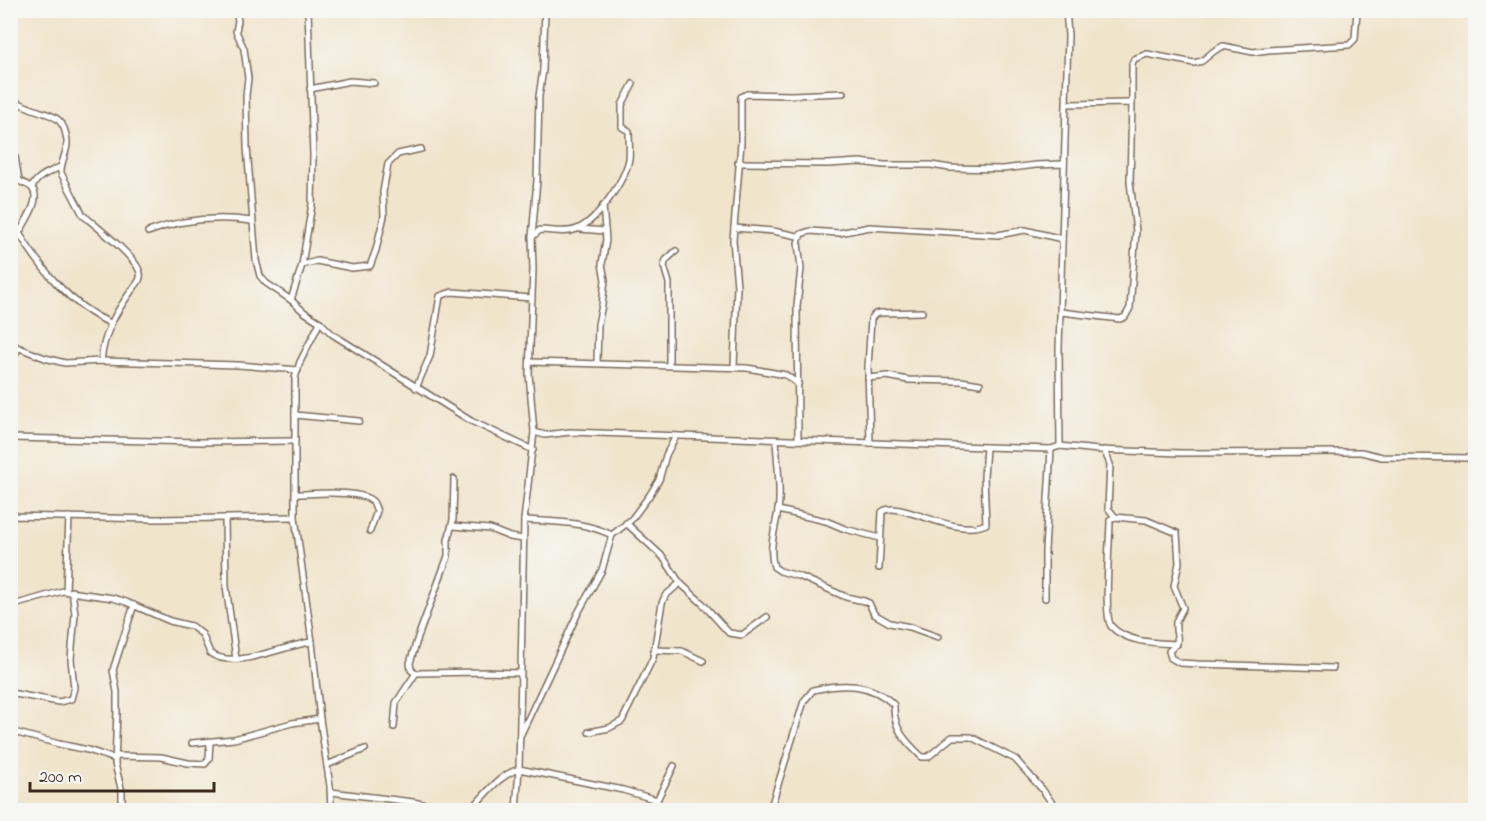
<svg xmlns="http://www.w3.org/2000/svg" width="1486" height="821" font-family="'Indie Flower',sans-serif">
<rect width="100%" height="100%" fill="#f6f6f2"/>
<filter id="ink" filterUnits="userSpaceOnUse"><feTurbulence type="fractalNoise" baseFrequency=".0167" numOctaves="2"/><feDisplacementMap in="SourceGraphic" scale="12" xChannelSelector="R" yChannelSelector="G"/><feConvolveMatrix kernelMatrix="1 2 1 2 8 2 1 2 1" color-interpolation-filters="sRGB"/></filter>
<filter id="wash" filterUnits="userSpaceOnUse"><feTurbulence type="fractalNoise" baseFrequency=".008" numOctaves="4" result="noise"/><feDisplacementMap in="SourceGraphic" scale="24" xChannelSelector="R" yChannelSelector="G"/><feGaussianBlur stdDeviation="1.35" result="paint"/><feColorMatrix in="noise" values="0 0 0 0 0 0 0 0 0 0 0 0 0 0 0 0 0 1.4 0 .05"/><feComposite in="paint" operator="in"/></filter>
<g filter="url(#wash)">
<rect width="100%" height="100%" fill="#f0e4cb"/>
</g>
<g filter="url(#ink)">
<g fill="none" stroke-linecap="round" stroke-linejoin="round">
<defs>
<g id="street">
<path d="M236 10 238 21 236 31 244 49 248 78 246 96 247 147 256 260 260 276 266 283 291 300 304 312 320 322 332 334 471 421 533 450"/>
<path d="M310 89 350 81 374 83"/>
<path d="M10 99C16 101 22 105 28 107 47 116 64 112 67 141 68 152 60 162 61 173L83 215C97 227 133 255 139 270 143 278 137 284 132 290 115 313 104 333 101 361"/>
<path d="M1132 103V64L1134 59 1147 54 1194 63 1202 61 1214 51 1223 46 1253 52 1268 50 1349 45 1355 39 1357 10"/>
<path d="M10 152 15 157 19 181C23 183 29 185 32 188 42 199 25 222 19 233 42 270 70 305 110 323"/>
<path d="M738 163 828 164 860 162 884 165H931L950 168 1003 169 1036 165 1064 164"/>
<path d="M32 188C36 176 50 172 60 167"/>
<path d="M734 228 773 231 798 236"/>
<path d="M580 229 605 231"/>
<path d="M148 232C182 219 216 216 252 221"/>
<path d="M532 237 540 230C552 230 566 234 577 229 597 221 625 180 629 159 630 150 629 140 629 131L622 127V105L633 84"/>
<path d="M302 265 317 261 352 268 370 266 376 250 384 216 383 192 388 164 398 154 421 149"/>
<path d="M291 300 302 265 312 204 313 155 308 10"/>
<path d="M10 307 13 309 10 318"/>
<path d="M1061 312 1120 319 1125 317 1130 308 1136 231 1130 182 1132 103 1067 104"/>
<path d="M320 322 300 362 295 378V517L312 642 320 719 330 786 331 810"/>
<path d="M10 336 17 351 10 361"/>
<path d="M17 347 45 358 65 363 101 361 238 365 298 370"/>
<path d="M530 362 747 368 786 375 798 384"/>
<path d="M597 363 598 324 602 305 605 280 602 264 606 240 603 206"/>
<path d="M669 365V283L664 266 666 260 676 251"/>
<path d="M734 367 737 286 733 240 741 143V97L747 94 791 95 843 93"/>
<path d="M868 378 887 376 908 380 961 381 980 384"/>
<path d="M416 388 430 356 440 296 452 292 532 298"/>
<path d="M295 415 359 421"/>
<path d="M534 432 545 435 570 432 986 447 1051 449 1060 446 1098 450 1181 453 1345 452H1361L1382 457 1476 458"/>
<path d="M10 438 201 442 294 441"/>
<path d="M776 440C777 460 780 481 779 501 778 523 767 546 774 567L780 571 801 577 846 597 864 601 869 603 874 614 890 623 910 627 938 637"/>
<path d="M798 440 797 306 801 268 798 243 801 234 810 231 839 233 870 227 998 235 1025 230 1062 239"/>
<path d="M870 443 868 367 871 319 875 314 880 313 922 312"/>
<path d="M1060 446 1059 349 1068 35 1066 10"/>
<path d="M1104 450 1110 464 1108 508 1115 517 1110 520C1110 538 1103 616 1111 626 1126 643 1157 643 1177 644"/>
<path d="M454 479 453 520 448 540V556L418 637 410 663 411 670 416 673 486 672 520 673"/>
<path d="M296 494C313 494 362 489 373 502 374 503 376 509 377 511L370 531"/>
<path d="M778 510 826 521 845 529 880 538"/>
<path d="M10 516 156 519 295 517"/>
<path d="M1115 517 1146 520 1177 533 1179 563 1174 586 1183 608C1181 612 1177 618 1176 622 1174 638 1184 638 1169 651L1171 658 1180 663 1198 664 1333 668"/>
<path d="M225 518 226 586 236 659"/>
<path d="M524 520C555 522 583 521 612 535"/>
<path d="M626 523 663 557 680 583 702 603 729 633 742 635 767 617"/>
<path d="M453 526 490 529 510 537 523 539"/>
<path d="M879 568 882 512C898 498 954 539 986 524L984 477 986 447"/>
<path d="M66 591 69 517"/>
<path d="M1045 598V550L1051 449"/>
<path d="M10 606 63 591 113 598 126 602 170 621 191 626 202 634 210 653C235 671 283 645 312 642"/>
<path d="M655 650 682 651 703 661"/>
<path d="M10 693 59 702 71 699 74 688 71 659 75 614 72 591"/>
<path d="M394 727 396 703 416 673"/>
<path d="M10 731 59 744 88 750 115 759"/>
<path d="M589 732 609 728 622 721 653 658 662 603 665 596 680 583"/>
<path d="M521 734 578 613 602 570 612 535 631 520 649 496 659 480 666 455 676 436"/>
<path d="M192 743 234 739 292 723 320 719"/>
<path d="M115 756 161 757 188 763 205 764 209 759 210 742"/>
<path d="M327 765 365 749"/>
<path d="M331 792 413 802 448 810"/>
<path d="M122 810V792L115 764 117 711V692L113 670 134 605"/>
<path d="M470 810C486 795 497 776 519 769L623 790 657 800"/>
<path d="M516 810 519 769 524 520 534 432 529 374 533 269 532 237 537 180 539 96 543 70 545 10"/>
<path d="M659 810 657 800 674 766"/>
<path d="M770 810 804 701 813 690C842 683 871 682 894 705 893 729 906 742 922 757H928L952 737H971L1015 759 1042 789 1057 810"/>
</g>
</defs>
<use href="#street" stroke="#7a6b5b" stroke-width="8"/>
<use href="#street" stroke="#fff" stroke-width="5"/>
</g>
</g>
<rect width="1486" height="821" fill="none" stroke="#f6f6f2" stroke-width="36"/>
<path d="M30 782v9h184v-9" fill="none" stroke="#3b2a1e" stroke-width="3"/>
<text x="39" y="782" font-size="18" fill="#3b2a1e" stroke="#f6f6f2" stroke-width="4.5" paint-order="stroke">200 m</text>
</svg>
